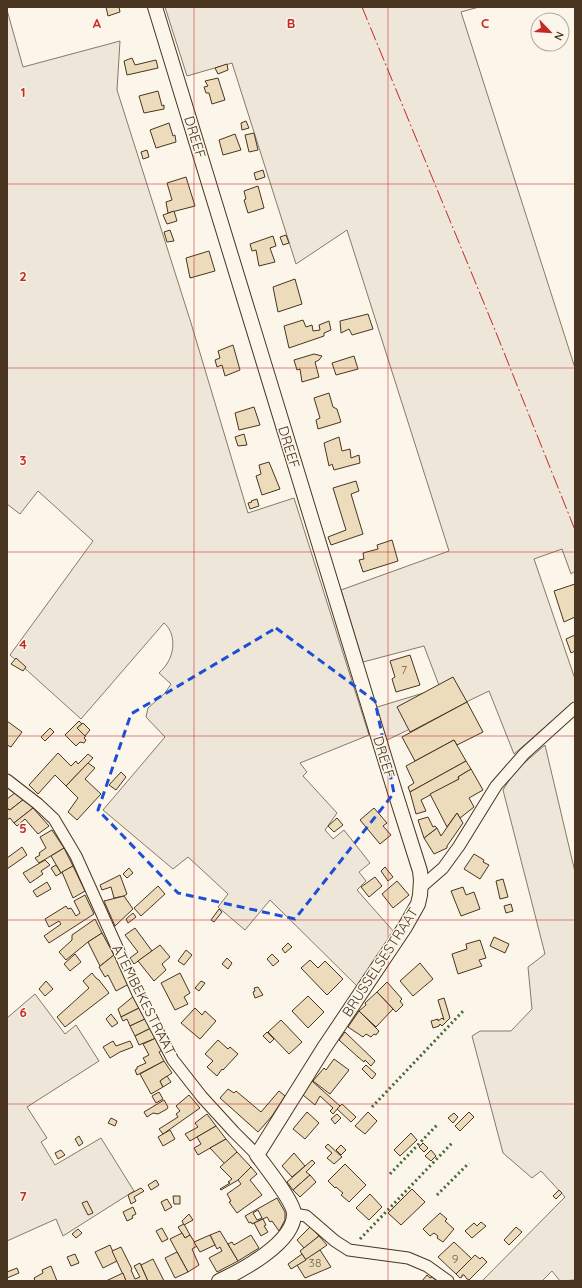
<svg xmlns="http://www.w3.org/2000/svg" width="582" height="1288" font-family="Quicksand,sans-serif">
<rect width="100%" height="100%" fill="#fbf6e9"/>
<g fill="#ede6d9" stroke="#887966">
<path d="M165 7H479L461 12 575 368V571L571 574 562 549 534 559 575 679V701L514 754 489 691 385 741 374 708 440 688 424 646 363 662 341 590 449 551 347 230 296 264 232 63 187 76Z"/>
<path d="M7 10 23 67 120 41 117 90 191 323 248 513 294 498 369 735 300 763 307 772 303 776 337 813 325 830 333 839 344 830 370 863 359 872 366 881 357 890 394 932 357 986 270 900 245 930 218 907 228 894 188 857 173 869 103 810 165 737 146 717 148 708 165 693 171 684 159 673C162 670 166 666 168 662 175 650 175 632 164 623L81 719 10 655 93 541 38 491 20 514 7 504Z"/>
<path d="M545 745 575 872V1280L560 1281 552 1271 542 1281H482L565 1197 541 1171 532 1178 503 1153 472 1036 480 1031H511L532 1009 528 967 545 954 503 790 515 771Z"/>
<path d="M35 994 65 1034 76 1025 99 1061 27 1107 47 1138 41 1142 55 1165 101 1138 134 1191 63 1236 56 1219 7 1241V1018Z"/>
</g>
<g fill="#ecdcbc" stroke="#4a3520" fill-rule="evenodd">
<path d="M106 7H119L120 12 108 16Z"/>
<path d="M132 58 135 65 156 60 158 68 127 75 124 61Z"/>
<path d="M227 64 228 70 218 74 215 68Z"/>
<path d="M218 78 225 100 212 104 209 93H206L204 87 208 86 205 81Z"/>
<path d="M158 91 162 106 164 105V109L144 113 139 96Z"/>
<path d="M246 121 249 128 242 130 241 123Z"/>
<path d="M169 123 173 136 175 135 176 142 156 148 150 130Z"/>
<path d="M254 133 258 150 249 152 245 135Z"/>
<path d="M235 134 241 150 223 155 219 140Z"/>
<path d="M147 150 149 157 143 159 141 152Z"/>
<path d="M263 170 265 177 256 180 254 173Z"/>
<path d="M186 177 195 206 168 213 166 202 172 200 167 183Z"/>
<path d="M258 186 264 208 248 213 244 200 246 199 244 191Z"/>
<path d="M174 211 177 221 167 224 163 215Z"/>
<path d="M170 230 174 241 167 242 164 232Z"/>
<path d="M286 235 289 243 283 245 280 237Z"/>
<path d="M273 236 276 246 270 248 275 262 259 266 256 250 252 251 250 244Z"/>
<path d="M209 251 215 271 190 278 186 258Z"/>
<path d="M295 279 302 304 278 312 273 287Z"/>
<path d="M368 314 373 329 352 335 349 329 341 333 340 321Z"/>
<path d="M303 320 306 327 312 325 313 331 320 330 319 325 329 321 331 330 324 333V336L289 348 284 326Z"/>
<path d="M233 345 240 370 225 376 222 365 217 367 215 360 220 358 218 351Z"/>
<path d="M314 354 322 356 319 360 315 362 319 377 302 382 300 369 297 370 294 360Z"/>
<path d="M354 356 358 369 336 375 332 363Z"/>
<path d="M329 393 333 407 337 409 341 422 318 429 316 420 320 418 314 398Z"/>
<path d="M254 407 260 425 239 430 235 413Z"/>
<path d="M244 434 247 445 238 446 235 437Z"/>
<path d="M339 437 342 451 350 449 351 458 359 455 360 463 334 470 332 464 329 466 324 443Z"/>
<path d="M269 462 280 489 262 495 256 476 261 474 259 465Z"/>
<path d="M356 481 359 491 351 494 363 534 331 545 328 537 346 530 333 488Z"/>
<path d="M257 499 259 506 250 509 248 503 252 502 251 501Z"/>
<path d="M392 540 398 561 363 572 359 560 364 559 363 553 378 549 377 545Z"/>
<path d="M575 584V617L564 622 554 591Z"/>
<path d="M575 635V651L571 653 566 639Z"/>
<path d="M410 655 420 685 396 692 392 679 395 677 390 661Z"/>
<path d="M16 658 26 667 23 671 11 664Z"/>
<path d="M453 677 467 702 410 732 397 707Z"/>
<path d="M467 702 483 732 457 745 454 740 415 761 402 737Z"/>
<path d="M7 721 22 732 11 747 7 745Z"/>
<path d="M79 721 82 724 77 728 86 736 84 738 86 740 84 743 80 742 76 746 65 735Z"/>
<path d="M83 723 90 730 85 736 77 728Z"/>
<path d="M50 728 54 732 45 741 41 737Z"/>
<path d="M454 740 466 761 410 792 408 787 414 783 406 766Z"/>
<path d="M58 753 71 766 76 761 78 764 88 754 93 758 66 786 55 775 38 794 29 785Z"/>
<path d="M466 761 471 769 458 777 459 779 421 800 426 811 416 814 410 792Z"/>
<path d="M88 763 95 768 85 779 101 794 77 820 68 812 78 798 66 786Z"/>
<path d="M471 769 483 790 469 798 474 807 460 818 457 813 447 827 430 794 459 779 458 777Z"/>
<path d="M121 772 126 777 116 790 109 785Z"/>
<path d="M16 792 24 799 10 810 8 809 7 810V799Z"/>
<path d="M24 799 33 808 14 823 10 818 7 820V810L8 809 10 810Z"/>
<path d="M33 808 49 826 38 834 25 819 17 826 14 823Z"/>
<path d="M374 808 387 823 383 826 391 835 380 844 360 820Z"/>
<path d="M457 813 463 823 447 846V848L434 854 424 838 437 828 441 836Z"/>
<path d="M428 817 433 827 435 826 437 828 424 838 418 820Z"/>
<path d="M337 818 343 825 334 832 328 826Z"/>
<path d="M52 830 64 848 39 863 35 858 40 855 39 853 46 848 40 837Z"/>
<path d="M22 847 27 855 7 869V858Z"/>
<path d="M64 848 73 866 61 873 51 856Z"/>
<path d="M474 854 484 860 483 862 489 865 480 879 464 869Z"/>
<path d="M45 860 50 865 41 871 43 874 30 883 23 873Z"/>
<path d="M56 865 61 873 56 876 51 868Z"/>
<path d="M73 866 85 891 73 898 62 872Z"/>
<path d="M385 867 393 877 388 881 381 871Z"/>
<path d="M129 868 133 873 127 878 123 874Z"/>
<path d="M120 875 127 894 124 896 114 898 111 887 102 890 100 885Z"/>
<path d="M375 877 382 886 369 897 361 887Z"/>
<path d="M503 879 508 897 500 899 496 881Z"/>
<path d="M397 881 409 895 393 908 382 894Z"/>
<path d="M47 882 51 889 37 897 33 891Z"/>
<path d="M158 886 165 894 141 916 134 908Z"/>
<path d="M463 887 466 895 474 892 480 909 461 916 451 891Z"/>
<path d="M85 895 94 914 49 943 44 936 61 924 59 921 49 927 45 919 66 906 68 909 71 908 76 916 80 913 74 901Z"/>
<path d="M124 896 133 909 115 926 104 901Z"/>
<path d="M511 904 513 911 506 913 504 906Z"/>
<path d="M219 909 222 912 214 922 211 920Z"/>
<path d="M133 913 136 917 128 923 126 919Z"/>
<path d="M95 919 102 933 88 942 66 960 59 952 72 940V935Z"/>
<path d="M135 928 152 951 134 964 130 958 138 952 125 935Z"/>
<path d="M102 933 114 955 100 966 88 942Z"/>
<path d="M494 937 509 944 505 953 490 946Z"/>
<path d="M480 940 486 958 479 960 482 966 458 974 452 954 467 949 466 944Z"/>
<path d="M288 943 292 947 285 953 282 949Z"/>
<path d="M160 945 170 957 162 964 166 970 154 981 138 961Z"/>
<path d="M186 950 192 955 184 965 178 961Z"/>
<path d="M75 954 81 962 70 971 64 964Z"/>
<path d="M272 954 279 961 273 966 267 959Z"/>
<path d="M114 955 129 984 116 991 108 975 105 977 99 967Z"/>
<path d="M227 958 232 963 228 969 222 964Z"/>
<path d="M310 960 318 968 325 961 343 979 327 995 301 968Z"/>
<path d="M420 963 433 979 413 996 400 981Z"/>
<path d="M92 973 96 978 99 980 109 993 65 1027 57 1017 89 988 83 981Z"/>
<path d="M180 973 190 993 184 997 188 1004 175 1010 161 983Z"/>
<path d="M46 981 53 989 45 996 39 989Z"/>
<path d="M201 981 205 983 199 991 195 988Z"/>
<path d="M387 982 402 999 400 1001 403 1005 396 1012 377 992Z"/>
<path d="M258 987 263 995 255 998 253 992 255 991 254 988Z"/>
<path d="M377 992 393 1009 376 1027 359 1011 366 1005 365 1003Z"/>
<path d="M135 995 141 1007 121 1017 118 1009Z"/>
<path d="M308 996 324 1012 308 1028 292 1011Z"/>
<path d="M444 998 450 1018 442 1026 440 1024 439 1026 433 1028 431 1021 438 1019V1021L442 1018 444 1020 438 1000Z"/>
<path d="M141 1007 147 1018 130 1026 127 1019 123 1021 121 1017Z"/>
<path d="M195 1008 202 1015 205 1011 216 1021 200 1039 181 1023Z"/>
<path d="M359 1011 379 1031 376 1035 374 1034 371 1037 366 1034 363 1037 348 1027Z"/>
<path d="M111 1014 118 1023 112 1027 106 1019Z"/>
<path d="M147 1018 151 1028 135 1036 130 1026Z"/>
<path d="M281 1020 302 1042 289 1054 268 1032Z"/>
<path d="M151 1028 156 1038 139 1045 135 1036Z"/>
<path d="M267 1032 274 1039 270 1043 263 1036Z"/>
<path d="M345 1032 375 1061 371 1066 365 1060 364 1062 358 1057 339 1040Z"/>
<path d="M156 1038 162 1050 159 1052 164 1061 137 1075 135 1070 137 1069V1067L146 1063 143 1058 149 1055 143 1044Z"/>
<path d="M218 1040 228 1049 230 1047 238 1054 223 1070 222 1069 217 1076 207 1067 213 1061 205 1054Z"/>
<path d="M113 1041 116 1046 130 1041 133 1047 120 1052 110 1058 103 1047Z"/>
<path d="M334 1059 349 1070 330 1094 313 1081 324 1068 326 1070Z"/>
<path d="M164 1061 172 1073 160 1081 163 1087 151 1094 140 1074Z"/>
<path d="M366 1065 376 1074 372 1079 362 1069Z"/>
<path d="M167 1076 171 1082 163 1087 160 1081Z"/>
<path d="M312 1081 340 1106 333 1114 330 1111 333 1108 320 1096 315 1105 303 1095Z"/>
<path d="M228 1089 234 1093 236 1091 261 1112 279 1091 285 1096 272 1116 258 1132 220 1098Z"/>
<path d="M159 1092 163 1099 156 1103 152 1096Z"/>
<path d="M189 1095 200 1108 163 1134 159 1129 178 1117 176 1114 180 1111 176 1106Z"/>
<path d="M164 1100 168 1107 167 1109 158 1114 153 1113 147 1117 144 1112Z"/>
<path d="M342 1104 356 1117 351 1122 337 1109Z"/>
<path d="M307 1112 319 1123 305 1139 293 1129Z"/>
<path d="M368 1112 377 1121 365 1134 355 1126Z"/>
<path d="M469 1112 474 1117 460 1131 455 1126Z"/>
<path d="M454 1113 458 1117 453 1123 448 1118Z"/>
<path d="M207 1114 216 1126 190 1141 185 1134 198 1127 195 1123Z"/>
<path d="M337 1114 341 1118 335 1124 331 1119Z"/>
<path d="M111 1118 117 1121 115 1126 108 1123Z"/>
<path d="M216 1126 226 1139 198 1155 194 1148 201 1144 197 1137Z"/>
<path d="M170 1130 175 1139 163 1146 158 1137Z"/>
<path d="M411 1133 417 1140 400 1156 394 1150Z"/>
<path d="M79 1136 83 1143 79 1146 75 1139Z"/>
<path d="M226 1139 237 1152 225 1164 210 1148Z"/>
<path d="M423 1143 428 1148 424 1152 419 1147Z"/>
<path d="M328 1144 342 1157 334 1164 327 1158 332 1153 325 1147Z"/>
<path d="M341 1145 346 1150 341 1155 336 1150Z"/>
<path d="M61 1150 65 1155 58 1159 55 1153Z"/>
<path d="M431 1150 436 1156 431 1161 425 1156Z"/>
<path d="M237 1152 251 1167 238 1180 221 1190 220 1189 230 1183 228 1182 232 1179 220 1167Z"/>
<path d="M294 1153 305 1166 292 1177 282 1166Z"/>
<path d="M312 1160 315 1163 306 1172 310 1175 293 1190 287 1182Z"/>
<path d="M345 1164 366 1185 349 1202 341 1195 343 1193 336 1187 335 1188 328 1181Z"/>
<path d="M251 1167 257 1174 250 1180 262 1195 237 1213 229 1202 231 1201 227 1194 241 1184 238 1180Z"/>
<path d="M310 1175 316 1182 300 1197 293 1190Z"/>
<path d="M156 1180 159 1185 151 1190 148 1185Z"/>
<path d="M141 1188 144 1191 134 1197 136 1201 131 1204 128 1195Z"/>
<path d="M412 1189 425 1202 401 1225 388 1213Z"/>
<path d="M559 1190 562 1193 556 1199 553 1196Z"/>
<path d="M370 1194 382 1207 369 1220 356 1208Z"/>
<path d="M173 1196H180V1204H174Z"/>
<path d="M277 1198 285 1212V1220L279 1231 272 1221 270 1222 267 1217 252 1224 251 1222 249 1223 245 1216ZM258 1210 262 1218 257 1220 253 1213Z"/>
<path d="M167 1199 172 1207 165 1211 161 1202Z"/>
<path d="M87 1201 93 1213 88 1215 82 1203Z"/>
<path d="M133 1207 136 1214 132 1216 133 1218 127 1221 123 1212Z"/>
<path d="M440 1213 447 1219 445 1221 454 1229 443 1242 437 1238 438 1236 434 1233 430 1236 423 1229Z"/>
<path d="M189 1214 193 1220 184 1225 182 1221Z"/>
<path d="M263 1219 266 1225 264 1226 268 1232 261 1236 254 1223Z"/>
<path d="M481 1222 486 1226 472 1238 465 1231 474 1223 477 1226Z"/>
<path d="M184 1224 190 1235 185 1238 178 1227Z"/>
<path d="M310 1227 319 1236 304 1248 297 1240Z"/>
<path d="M516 1227 522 1232 509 1245 504 1240Z"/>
<path d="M162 1228 168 1239 162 1242 156 1231Z"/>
<path d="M78 1229 82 1233 76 1238 72 1234Z"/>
<path d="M220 1231 238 1261 217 1272 209 1258 222 1251 220 1247 217 1249 210 1235Z"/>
<path d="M182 1233 185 1238 190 1235 197 1246 192 1249 199 1265 188 1272 170 1239Z"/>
<path d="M210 1235 215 1245 200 1252 194 1242Z"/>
<path d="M251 1235 259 1248 238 1261 228 1244 232 1242 234 1245Z"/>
<path d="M319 1236 327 1245 306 1260 300 1251Z"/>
<path d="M454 1242 472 1259 456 1274 438 1257Z"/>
<path d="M110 1245 117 1261 103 1268 95 1252Z"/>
<path d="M121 1247 132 1269 131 1270 135 1279 140 1277 134 1266 140 1263 148 1281H126L112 1251Z"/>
<path d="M320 1250 331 1267 305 1278 297 1265Z"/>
<path d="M177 1252 188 1272 175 1278 165 1258Z"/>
<path d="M75 1254 79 1263 71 1266 67 1257Z"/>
<path d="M302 1254 306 1260 291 1269 288 1264Z"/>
<path d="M475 1255 480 1259 482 1257 487 1262 469 1280 467 1279 464 1275H462V1277L460 1278 456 1274Z"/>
<path d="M153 1259 164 1281H148L141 1265Z"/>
<path d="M51 1266 57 1281H35L34 1278 43 1273 42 1270Z"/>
<path d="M17 1268 19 1273 7 1278V1272Z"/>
<path d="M123 1273 126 1281H106Z"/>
<path d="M427 1275 430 1278 432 1277 437 1281H422Z"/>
</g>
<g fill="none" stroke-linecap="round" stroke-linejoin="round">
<defs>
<g id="minor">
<path d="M7 780 38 804 54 819 76 856 138 994 173 1060 202 1097 234 1132 257 1155"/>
<path d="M420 888 443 868 459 846 496 786 524 754 575 708"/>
<path d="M294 1214 306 1216 335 1241 349 1250 408 1258 427 1266 448 1281"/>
</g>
<path id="tertiary" d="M155 7 395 792 420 871 421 880 420 895 418 904 405 927 324 1048 257 1155C265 1166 294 1202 294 1214 294 1243 241 1271 219 1281"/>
</defs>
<use href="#minor" stroke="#4a3520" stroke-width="13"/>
<use href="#tertiary" stroke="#4a3520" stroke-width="16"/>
<use href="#minor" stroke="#fbf6e9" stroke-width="11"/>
<use href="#tertiary" stroke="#fbf6e9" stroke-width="14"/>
<g stroke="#436837" stroke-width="3" stroke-dasharray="2 3" stroke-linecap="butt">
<path d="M372 1107 465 1009"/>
<path d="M390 1174 437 1125"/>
<path d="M437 1195 469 1163"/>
<path d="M360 1239 452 1143"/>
</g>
<path stroke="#c62828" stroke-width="1" stroke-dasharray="14 3 2 3" stroke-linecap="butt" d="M362 7 495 330 575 530"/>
</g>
<path fill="none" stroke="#1d4ed8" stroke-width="3" stroke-dasharray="8 5" stroke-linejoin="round" d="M276 628 375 701 394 793 295 919 178 893 98 810 131 714Z"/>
<path fill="none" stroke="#c62828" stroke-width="1" stroke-opacity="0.55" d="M194 7V1281M388 7V1281M7 184H575M7 368H575M7 552H575M7 736H575M7 920H575M7 1104H575"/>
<g text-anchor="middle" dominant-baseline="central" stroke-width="3" stroke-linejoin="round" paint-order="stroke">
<g font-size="12" fill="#725f47">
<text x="404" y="669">7</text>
<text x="455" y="1258">9</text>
<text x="315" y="1262">38</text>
</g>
<g font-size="14" fill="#4a3520" stroke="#fbf6e9">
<text transform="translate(195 137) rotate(73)">DREEF</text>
<text transform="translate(289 447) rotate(73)">DREEF</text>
<text transform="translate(384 757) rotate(73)">DREEF</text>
<text transform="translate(380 962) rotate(-57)">BRUSSELSESTRAAT</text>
<text transform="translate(144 1000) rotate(63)">ATEMBEKESTRAAT</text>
</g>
</g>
<g font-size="13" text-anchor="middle" font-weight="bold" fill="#c62828" stroke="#fbf6e9" stroke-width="3" stroke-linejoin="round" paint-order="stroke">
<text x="97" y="28">A</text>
<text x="291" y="28">B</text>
<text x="485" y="28">C</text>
<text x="23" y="97">1</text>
<text x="23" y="281">2</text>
<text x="23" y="465">3</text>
<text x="23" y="649">4</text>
<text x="23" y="833">5</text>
<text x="23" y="1017">6</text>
<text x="23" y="1201">7</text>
</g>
<rect width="582" height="1288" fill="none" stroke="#4a3520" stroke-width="16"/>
<g transform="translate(550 32) rotate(115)"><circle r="19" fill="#fbf6e9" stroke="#b4a999"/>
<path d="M0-3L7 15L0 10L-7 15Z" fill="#c62828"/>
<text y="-6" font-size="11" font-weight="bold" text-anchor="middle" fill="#4a3520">N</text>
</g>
</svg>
